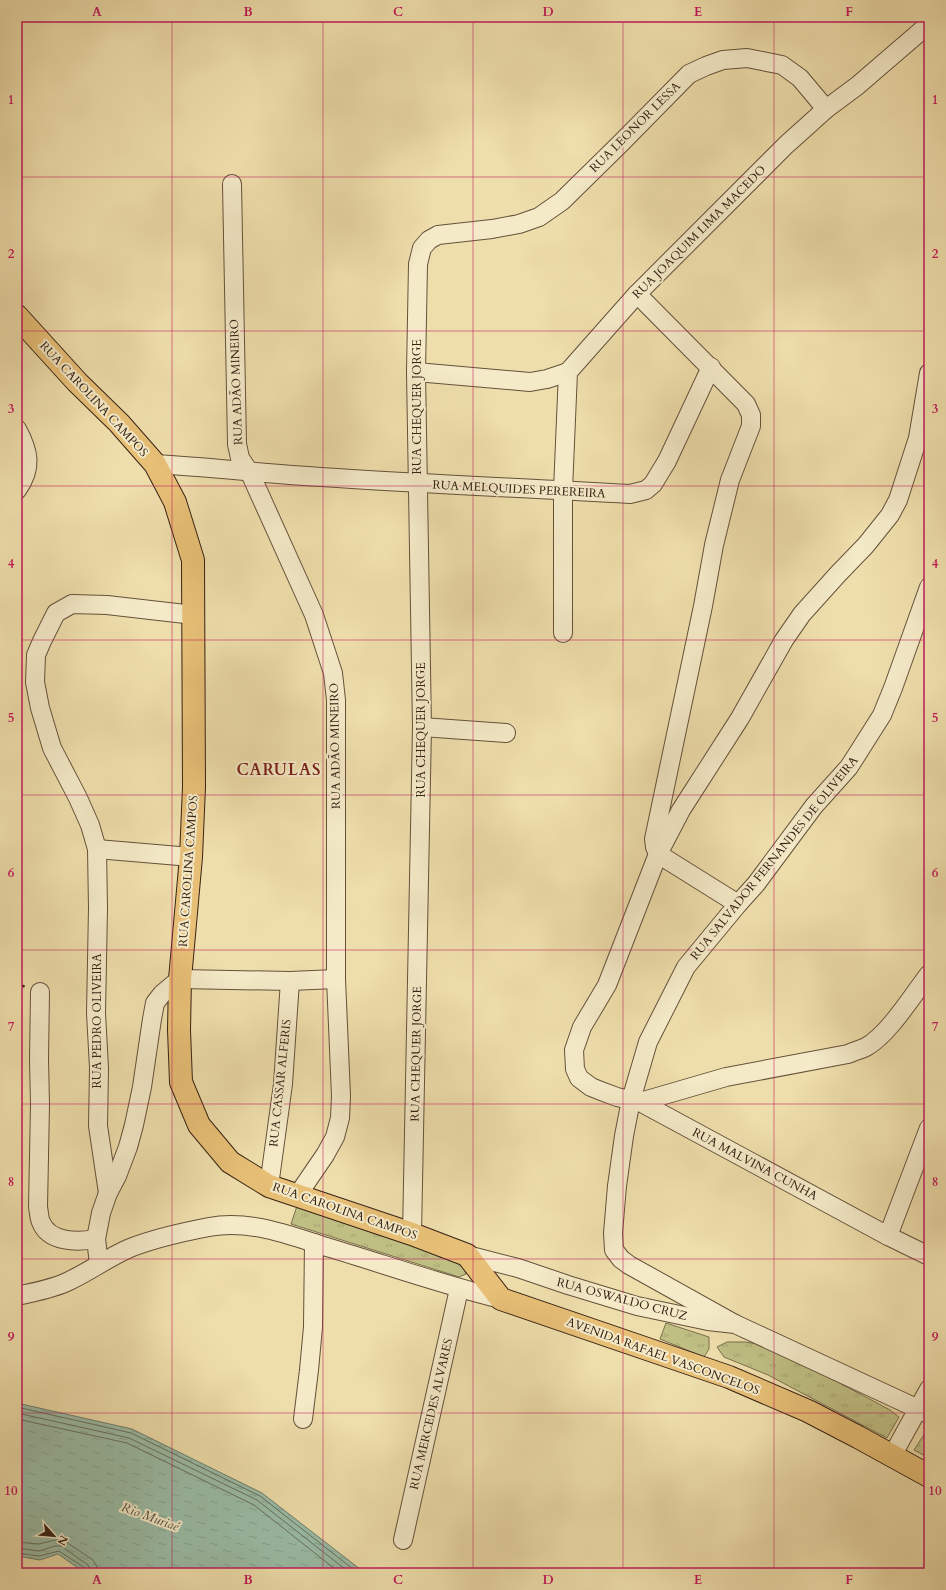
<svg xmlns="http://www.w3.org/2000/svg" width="946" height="1590" font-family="Cardo,serif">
<defs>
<pattern id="park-tufts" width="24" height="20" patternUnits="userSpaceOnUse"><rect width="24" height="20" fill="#bfbf84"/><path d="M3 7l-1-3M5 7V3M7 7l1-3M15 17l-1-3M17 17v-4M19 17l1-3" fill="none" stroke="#a5a471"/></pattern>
<pattern id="water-ripples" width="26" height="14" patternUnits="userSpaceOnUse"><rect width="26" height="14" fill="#9abca6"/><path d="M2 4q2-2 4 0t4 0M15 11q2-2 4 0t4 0" fill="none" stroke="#85a18e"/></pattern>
</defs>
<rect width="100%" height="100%" fill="#eedeab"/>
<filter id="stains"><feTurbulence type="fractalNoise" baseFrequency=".005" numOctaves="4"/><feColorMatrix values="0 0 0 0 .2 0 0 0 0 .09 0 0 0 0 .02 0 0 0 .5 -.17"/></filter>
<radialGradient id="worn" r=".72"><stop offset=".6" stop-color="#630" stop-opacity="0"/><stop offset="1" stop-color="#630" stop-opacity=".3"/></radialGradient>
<g fill="url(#park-tufts)" stroke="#7b704d">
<path d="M298 1203 463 1264 466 1274 459 1277 291 1224Z"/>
<path d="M666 1323 709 1337V1349L704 1357 660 1339Z"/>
<path d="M727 1342H745L771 1346 890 1410 899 1417 887 1438 768 1375 724 1357 717 1347Z"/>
<path d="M925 1433 929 1434V1458L914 1450Z"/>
</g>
<path fill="url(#water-ripples)" stroke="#727e6c" d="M17 1403 132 1429 262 1493 365 1573H85L58 1554 40 1560 17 1556Z"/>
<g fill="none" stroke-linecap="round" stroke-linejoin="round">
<g stroke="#686f5e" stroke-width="1">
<path d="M17 1407 131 1433 260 1496 358 1573"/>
<path d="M17 1413 129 1438 257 1500 350 1573"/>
<path d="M17 1419 127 1443 254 1505 340 1573"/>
<path d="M17 1542 39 1544 55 1540H63L93 1560 97 1567 98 1573"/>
<path d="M17 1548 39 1551 55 1546H61L88 1565 92 1573"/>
<path d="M17 1553 39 1556 59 1551 85 1568 87 1573"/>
</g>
<defs>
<g id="minor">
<path d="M232 184 237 444 240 458 250 473 314 615 333 673 336 700V979L341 1096 340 1118 335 1137 325 1155 297 1196"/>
<path d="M637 294 746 404 751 415V426L730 480 714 545 703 606 654 839 655 847 658 854 738 904"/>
<path d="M416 372 530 382 547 379 568 372"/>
<path d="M929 373 918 438 898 500 890 515 866 545 838 574 802 614 784 640 740 718 681 810 658 854 607 985 582 1027 574 1050 575 1069 579 1078 591 1087 601 1091 617 1097 640 1102 888 1236 929 1256"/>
<path d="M17 429C29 451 33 468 17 490"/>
<path d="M155 464C211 467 266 474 321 477 424 484 527 488 630 494L646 490 653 484 667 461 711 367"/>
<path d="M563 633V490L568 372 637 294 786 145 826 109 857 86 929 24"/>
<path d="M422 727 506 733"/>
<path d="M97 849 191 857"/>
<path d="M40 992 39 1059 40 1105 38 1207C39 1212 39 1218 41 1222 49 1243 78 1242 96 1239"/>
<path d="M640 1102 726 1077 848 1054C854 1051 860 1050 866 1047 889 1034 912 996 929 974"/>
<path d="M269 1186 283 1084 290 981"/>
<path d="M108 1193 98 1126 99 1068 96 1013 98 908 97 849 90 825 78 798 52 748 40 708 35 682 36 655 42 641 56 613 72 604 107 605 194 615"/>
<path d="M412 1234 422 727 416 372 418 264 422 248 429 240 438 235 492 229 519 224 539 217 562 201 621 143 689 74 706 66 723 60 747 58 782 65 800 78 826 109"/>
<path d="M888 1236 929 1128"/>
<path d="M467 1255 518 1268 568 1285 637 1306 708 1321 735 1324 929 1414"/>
<path d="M99 1264 96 1239 101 1213 108 1193 117 1176 128 1147 134 1125 142 1087 152 1019 155 1003 162 994 180 979 290 981 336 979"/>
<path d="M17 1296C34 1292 53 1289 69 1281 90 1271 109 1257 130 1248 155 1238 183 1232 209 1227 251 1219 291 1236 330 1248 387 1265 443 1285 501 1299"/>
<path d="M735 1324 629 1265 621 1259 614 1250 613 1233 617 1186 624 1136 631 1100 648 1042 686 967 738 904 756 884 814 806 849 767 882 715 893 688 929 587"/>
<path d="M303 1419 309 1370 313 1327 314 1243"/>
<path d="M892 1456 929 1389"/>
<path d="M403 1540 459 1289"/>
</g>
<path id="major" d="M17 316 77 382 119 423 155 464 175 502 193 560 194 787 191 857 180 979 179 1030 181 1082 199 1125 230 1162 269 1186 412 1234 467 1255 501 1299 729 1377 808 1411 858 1437 929 1476"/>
</defs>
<use href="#minor" stroke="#65513b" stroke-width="20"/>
<use href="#major" stroke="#372216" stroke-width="24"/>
<path stroke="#372216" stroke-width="2.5" stroke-dasharray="3 2" stroke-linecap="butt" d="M17 984 26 987"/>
<use href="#minor" stroke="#f4eac8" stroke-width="18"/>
<use href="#major" stroke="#e7bf76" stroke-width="22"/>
</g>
<path fill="none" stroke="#c2185b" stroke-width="1" stroke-opacity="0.55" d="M172 17V1573M323 17V1573M473 17V1573M623 17V1573M774 17V1573M17 177H929M17 331H929M17 486H929M17 640H929M17 795H929M17 950H929M17 1104H929M17 1259H929M17 1413H929"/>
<g text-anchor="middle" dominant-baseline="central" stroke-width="4" stroke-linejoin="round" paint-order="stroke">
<g font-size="12" fill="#372216" stroke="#f4eac8">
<text transform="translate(635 127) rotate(-45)">RUA LEONOR LESSA</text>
<text transform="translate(699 232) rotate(-45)">RUA JOAQUIM LIMA MACEDO</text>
<text transform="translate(236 382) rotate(-92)">RUA ADÃO MINEIRO</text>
<text transform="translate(94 399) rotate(47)">RUA CAROLINA CAMPOS</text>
<text transform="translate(417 407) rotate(-90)">RUA CHEQUER JORGE</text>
<text transform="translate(519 489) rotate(3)">RUA MELQUIDES PEREREIRA</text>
<text transform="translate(421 730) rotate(-90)">RUA CHEQUER JORGE</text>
<text transform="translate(335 746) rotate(-91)">RUA ADÃO MINEIRO</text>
<text transform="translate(774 858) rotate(-51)">RUA SALVADOR FERNANDES DE OLIVEIRA</text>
<text transform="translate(188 871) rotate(-86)">RUA CAROLINA CAMPOS</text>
<text transform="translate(97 1021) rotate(-90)">RUA PEDRO OLIVEIRA</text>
<text transform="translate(416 1054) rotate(-89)">RUA CHEQUER JORGE</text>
<text transform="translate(280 1083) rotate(-84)">RUA CASSAR ALFERIS</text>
<text transform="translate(755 1164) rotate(28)">RUA MALVINA CUNHA</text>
<text transform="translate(345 1211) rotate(19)">RUA CAROLINA CAMPOS</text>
<text transform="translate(622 1299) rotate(15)">RUA OSWALDO CRUZ</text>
<text transform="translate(663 1356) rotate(20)">AVENIDA RAFAEL VASCONCELOS</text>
<text transform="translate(431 1414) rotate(-77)">RUA MERCEDES ALVARES</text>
</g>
<g font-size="13" font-style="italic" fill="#555041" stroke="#f4eac8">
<text transform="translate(150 1517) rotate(20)">Rio Muriaé</text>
</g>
<g font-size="16" font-weight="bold" letter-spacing="1" fill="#7a1f14" stroke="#f4eac8">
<text x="279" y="770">CARULAS</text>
</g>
</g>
<rect width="946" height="1590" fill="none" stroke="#eedeab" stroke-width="44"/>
<g transform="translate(54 1536) rotate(117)" stroke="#f4eac8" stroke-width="3" paint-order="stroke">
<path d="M0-3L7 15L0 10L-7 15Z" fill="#372216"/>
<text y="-6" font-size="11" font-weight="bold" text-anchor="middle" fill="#372216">N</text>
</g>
<rect x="22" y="22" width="902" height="1546" fill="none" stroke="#c2185b" stroke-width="1.5"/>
<g font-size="13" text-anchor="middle" font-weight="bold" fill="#c2185b">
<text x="97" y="16">A</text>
<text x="248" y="16">B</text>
<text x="398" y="16">C</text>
<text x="548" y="16">D</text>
<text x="698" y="16">E</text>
<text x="849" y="16">F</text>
<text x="11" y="104">1</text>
<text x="935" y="104">1</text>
<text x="11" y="258">2</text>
<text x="935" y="258">2</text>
<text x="11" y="413">3</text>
<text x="935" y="413">3</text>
<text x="11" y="568">4</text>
<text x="935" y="568">4</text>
<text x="11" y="722">5</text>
<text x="935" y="722">5</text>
<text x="11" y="877">6</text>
<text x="935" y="877">6</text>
<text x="11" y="1031">7</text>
<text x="935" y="1031">7</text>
<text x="11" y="1186">8</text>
<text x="935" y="1186">8</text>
<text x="11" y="1341">9</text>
<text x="935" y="1341">9</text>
<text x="11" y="1495">10</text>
<text x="935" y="1495">10</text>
<text x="97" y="1584">A</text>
<text x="248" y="1584">B</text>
<text x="398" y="1584">C</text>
<text x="548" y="1584">D</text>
<text x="698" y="1584">E</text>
<text x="849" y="1584">F</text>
</g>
<rect width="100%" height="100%" filter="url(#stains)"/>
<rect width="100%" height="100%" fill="url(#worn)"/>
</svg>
